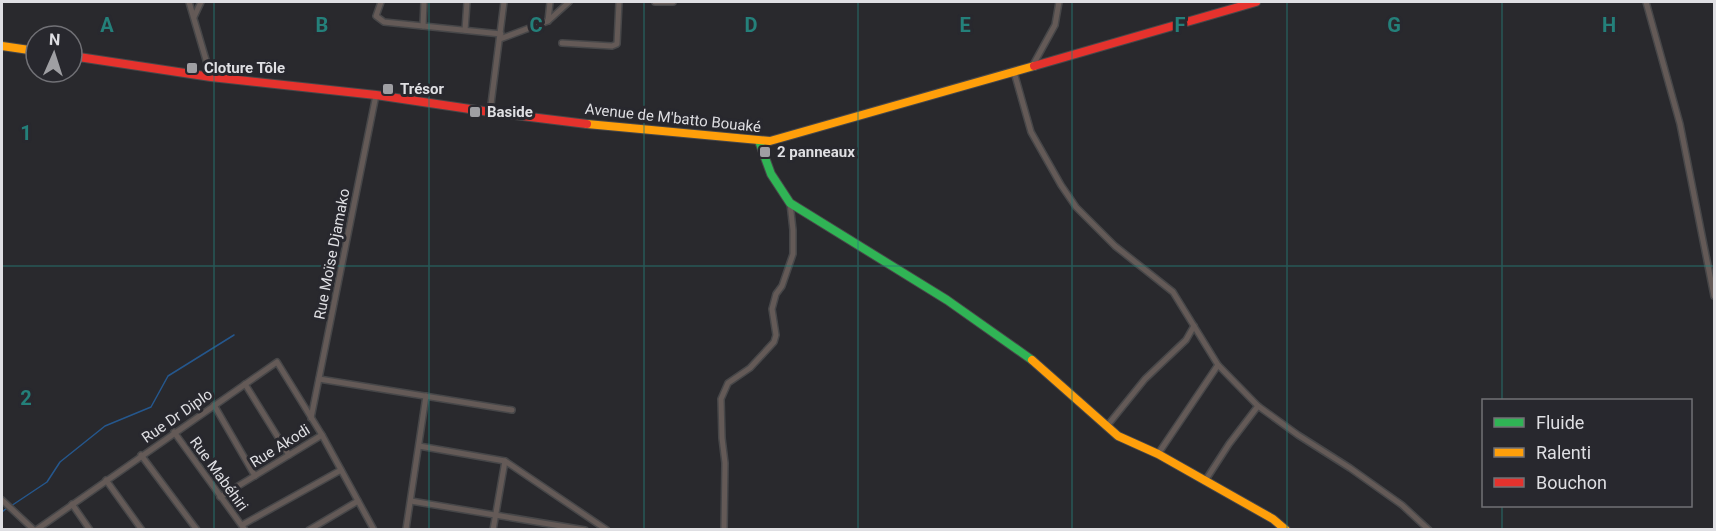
<svg xmlns="http://www.w3.org/2000/svg" width="1716" height="531" font-family="Roboto,sans-serif">
<rect width="100%" height="100%" fill="#29292d"/>
<g fill="none" stroke-linecap="round" stroke-linejoin="round">
<g stroke="#25578d" stroke-width="1.5">
<path d="M11 506 47 482 60 462 105 426 151 407 168 376 234 335"/>
<path d="M2 512 7 508"/>
</g>
<defs>
<g id="street">
<path d="M189 2 211 77"/>
<path d="M381 2 376 16 384 22 501 34"/>
<path d="M655 2H673"/>
<path d="M1646 2 1680 124 1714 296"/>
<path d="M194 17 201 2"/>
<path d="M548 21 550 2"/>
<path d="M423 26 424 2"/>
<path d="M465 30 467 2"/>
<path d="M500 39 548 21 569 2"/>
<path d="M562 43 612 46 617 44 619 2"/>
<path d="M1033 65 1055 25 1059 2"/>
<path d="M1014 72 1031 132 1061 185 1076 207 1115 246 1173 292 1218 365 1258 406 1298 435 1350 468 1402 505 1429 530"/>
<path d="M490 112 504 2"/>
<path d="M319 379 512 410"/>
<path d="M245 384 289 455"/>
<path d="M214 405 255 476"/>
<path d="M311 418 376 95"/>
<path d="M1107 426 1145 379 1186 340 1194 326"/>
<path d="M174 432 245 530"/>
<path d="M419 446 505 461 607 530"/>
<path d="M1158 454 1218 365"/>
<path d="M141 455 197 530"/>
<path d="M106 480 142 530"/>
<path d="M1205 481 1229 444 1258 406"/>
<path d="M220 497 322 435"/>
<path d="M2 500 34 530"/>
<path d="M411 501 585 530"/>
<path d="M72 504 90 530"/>
<path d="M242 525 341 470"/>
<path d="M406 529 426 396"/>
<path d="M36 530 277 362 322 435 374 530"/>
<path d="M309 530 358 501"/>
<path d="M493 530 505 461"/>
<path d="M724 530 725 463 722 438 721 399 728 383 750 368 774 342 776 335 772 309 776 294 782 286 793 254V230L790 203"/>
</g>
<path id="fast" d="M759 141 771 174 790 203 947 300 1032 360"/>
<g id="slow">
<path d="M2 46 36 51"/>
<path d="M587 124 770 141 1034 66"/>
<path d="M1032 360 1118 436 1158 454 1273 519 1286 530"/>
</g>
<g id="jam">
<path d="M72 56 211 77 376 95 490 112 587 124"/>
<path d="M1034 66 1256 2"/>
</g>
</defs>
<use href="#street" stroke="#474749" stroke-width="8"/>
<use href="#fast" stroke="#474749" stroke-width="10"/>
<use href="#slow" stroke="#474749" stroke-width="10"/>
<use href="#jam" stroke="#474749" stroke-width="10"/>
<use href="#street" stroke="#645a57" stroke-width="5"/>
<use href="#fast" stroke="#30b455" stroke-width="8"/>
<use href="#slow" stroke="#ff9f0a" stroke-width="8"/>
<use href="#jam" stroke="#e5322d" stroke-width="8"/>
</g>
<path fill="none" stroke="#24807a" stroke-width="1.5" stroke-opacity="0.55" d="M214 2V530M429 2V530M644 2V530M858 2V530M1072 2V530M1287 2V530M1502 2V400M2 266H1714M1502 506V530"/>
<g fill="#9f9fa3" stroke="#28282e" stroke-width="2">
<rect x="186" y="62" width="12" height="12" rx="3"/>
<rect x="382" y="83" width="12" height="12" rx="3"/>
<rect x="469" y="106" width="12" height="12" rx="3"/>
<rect x="759" y="146" width="12" height="12" rx="3"/>
</g>
<g text-anchor="middle" dominant-baseline="central" stroke-width="6" stroke-linejoin="round" paint-order="stroke">
<g font-size="15" font-weight="bold" fill="#dfdfe3" stroke="#28282e" text-anchor="start">
<text x="204" y="68">Cloture Tôle</text>
<text x="400" y="89">Trésor</text>
<text x="487" y="112">Baside</text>
<text x="777" y="152">2 panneaux</text>
</g>
<g font-size="15" fill="#dfdfe3" stroke="#28282e">
<text transform="translate(673 118) rotate(6)">Avenue de M'batto Bouaké</text>
<text transform="translate(332 254) rotate(-79)">Rue Moïse Djamako</text>
<text transform="translate(177 416) rotate(-35)">Rue Dr Diplo</text>
<text transform="translate(280 446) rotate(-32)">Rue Akodi</text>
<text transform="translate(219 474) rotate(54)">Rue Mabéhiri</text>
</g>
</g>
<g font-size="20" text-anchor="middle" font-weight="bold" fill="#24807a" stroke="#28282e" stroke-width="6" stroke-linejoin="round" paint-order="stroke">
<text x="107" y="32">A</text>
<text x="322" y="32">B</text>
<text x="536" y="32">C</text>
<text x="751" y="32">D</text>
<text x="965" y="32">E</text>
<text x="1180" y="32">F</text>
<text x="1394" y="32">G</text>
<text x="1609" y="32">H</text>
<text x="26" y="140">1</text>
<text x="26" y="405">2</text>
</g>
<rect width="1716" height="531" fill="none" stroke="#dfdfe3" stroke-width="6"/>
<rect x="1482" y="399" width="210" height="108" fill="#28282e" stroke="#717176" stroke-width="1.5"/>
<rect x="1494" y="418" width="30" height="9" fill="#30b455" stroke="#717176" stroke-width="1.5"/>
<text x="1536" y="429" font-size="18" fill="#dfdfe3">Fluide</text>
<rect x="1494" y="448" width="30" height="9" fill="#ff9f0a" stroke="#717176" stroke-width="1.5"/>
<text x="1536" y="459" font-size="18" fill="#dfdfe3">Ralenti</text>
<rect x="1494" y="478" width="30" height="9" fill="#e5322d" stroke="#717176" stroke-width="1.5"/>
<text x="1536" y="489" font-size="18" fill="#dfdfe3">Bouchon</text>
<g transform="translate(54 54) rotate(3)"><circle r="28" fill="#28282e" stroke="#717176" stroke-width="1.5"/>
<path d="M0-4.5L10 22L0 15L-10 22Z" fill="#9f9fa3"/>
<text y="-9" font-size="16" font-weight="bold" text-anchor="middle" fill="#dfdfe3">N</text>
</g>
</svg>
